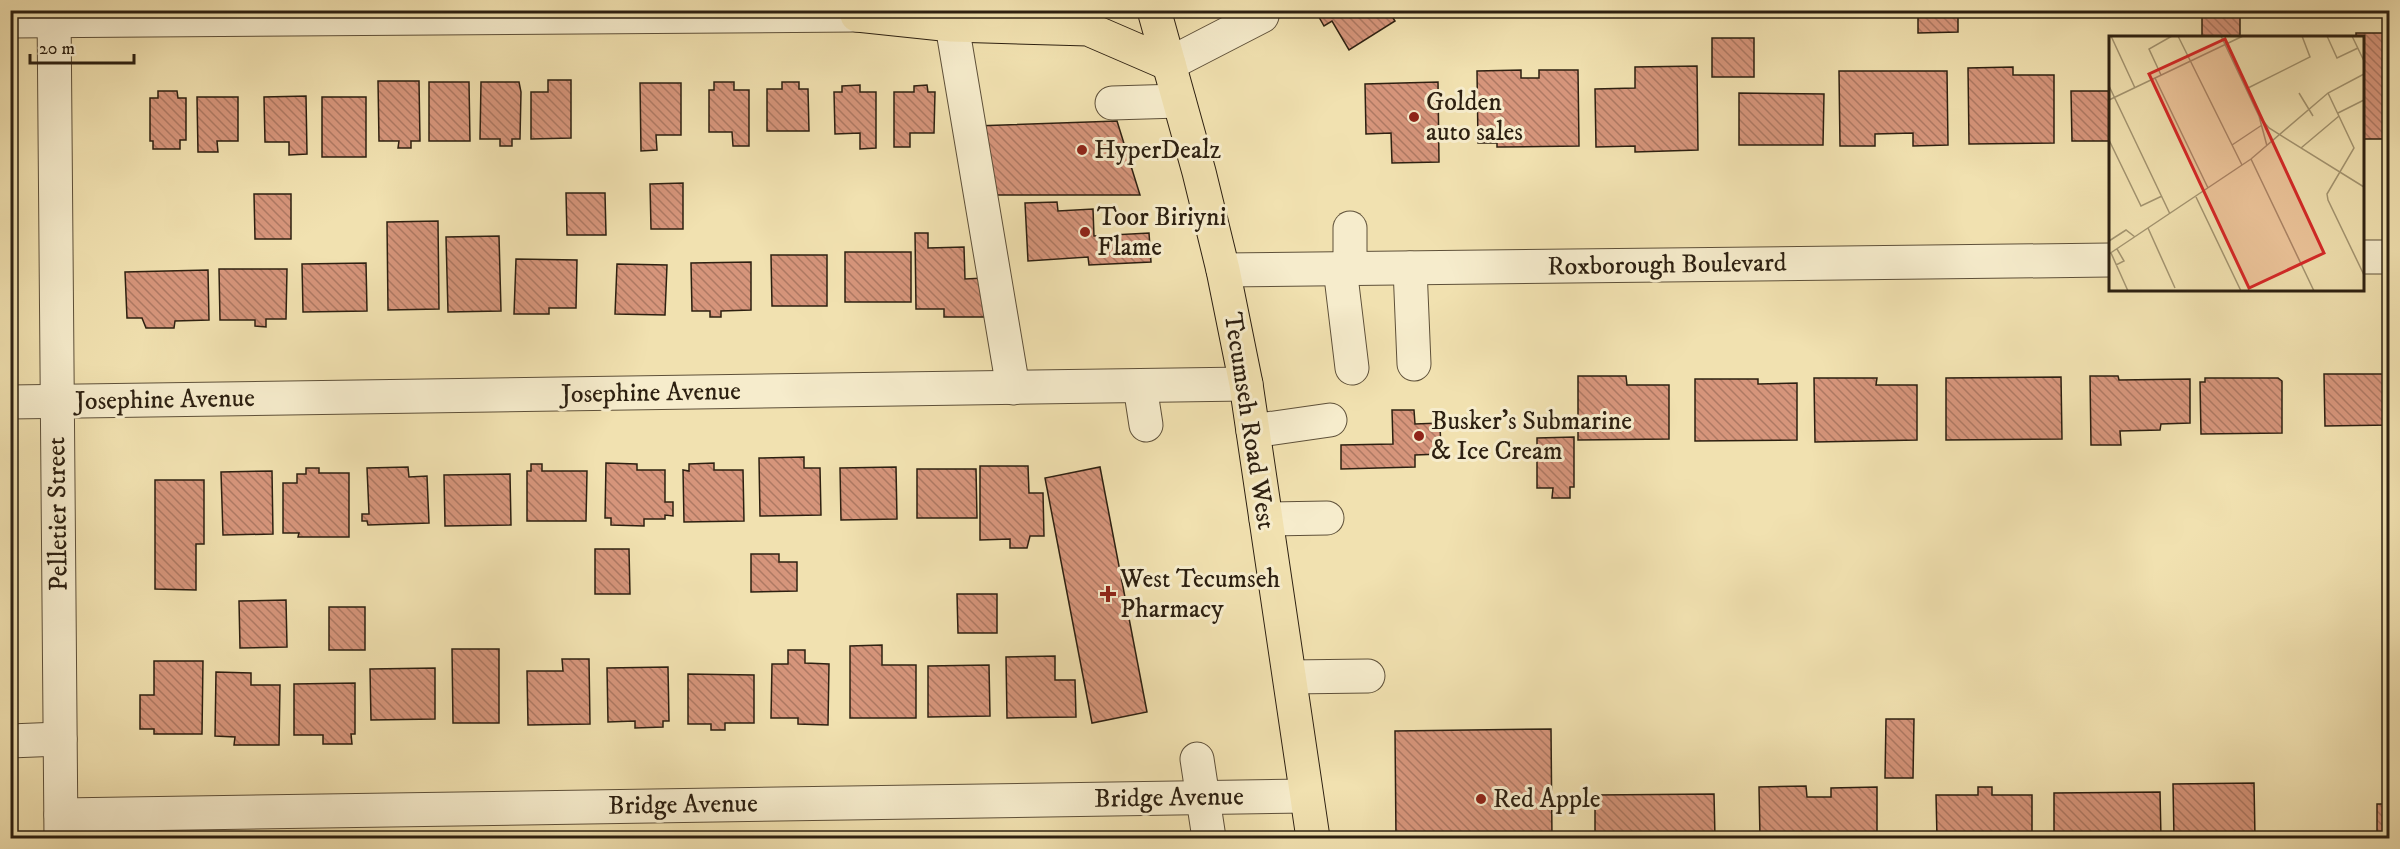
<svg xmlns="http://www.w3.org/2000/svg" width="2400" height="849" font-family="'IM FELL DW Pica',serif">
<defs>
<pattern id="building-back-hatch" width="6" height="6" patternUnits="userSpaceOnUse" patternTransform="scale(1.5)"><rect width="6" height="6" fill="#d6957b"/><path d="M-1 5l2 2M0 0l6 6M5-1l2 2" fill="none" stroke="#ae7963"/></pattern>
</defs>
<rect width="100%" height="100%" fill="#f1e1b0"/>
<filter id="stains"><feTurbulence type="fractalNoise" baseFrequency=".00333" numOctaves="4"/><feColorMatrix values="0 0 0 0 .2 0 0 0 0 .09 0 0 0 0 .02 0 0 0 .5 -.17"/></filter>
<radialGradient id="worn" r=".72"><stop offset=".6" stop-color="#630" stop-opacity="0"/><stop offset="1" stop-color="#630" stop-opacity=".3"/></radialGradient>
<g fill="url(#building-back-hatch)" stroke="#2d2011" stroke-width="1.5">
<path d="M1315 10H1388L1395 21 1349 50 1332 21 1324 26Z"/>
<path d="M1918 10H1958V32L1918 33Z"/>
<rect x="2202" y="10" width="38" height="28"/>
<path d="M2356 33H2386V69H2390V139H2362V38H2356Z"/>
<rect x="1712" y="38" width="42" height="39"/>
<path d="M1697 66 1698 150 1635 152V146L1596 147 1595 89 1635 88V67Z"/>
<path d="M2013 67V75H2054V143L1969 144 1968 68Z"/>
<path d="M1521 70V78H1539V70H1578L1579 146 1497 147V143H1478L1477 71Z"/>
<path d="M1839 71H1947L1948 145 1913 146V133L1875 134V146H1840Z"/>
<path d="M548 80H571V138L531 139V92H548Z"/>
<path d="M378 81H419L420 141H411V148H398L399 141H379Z"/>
<path d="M429 82H469L470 141H429Z"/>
<path d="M481 82H519L521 92 520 139H512V146H500V139H480Z"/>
<path d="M714 82H734V90H749V146H733L732 132H709V90H714Z"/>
<path d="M782 82H799V89H808L809 131H767V89H782Z"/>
<path d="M1438 82 1439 162 1392 163 1391 133 1366 134 1365 84Z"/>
<path d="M640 83H681V135H656L657 150 641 151Z"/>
<path d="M860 85V92H876V148L860 149V133L835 134 834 92H842V86Z"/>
<path d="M927 85 928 92H935L934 133H910V147H894V92H914V86Z"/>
<path d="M158 91H177L178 98H186V140H180V149H153V141H150V98H158Z"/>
<path d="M2071 91H2110V141H2072Z"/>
<path d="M1739 93 1824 94 1823 145H1739Z"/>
<path d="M306 96 307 154 289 155V142H265L264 97Z"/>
<path d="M197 97H238V141H217L218 152H198Z"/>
<rect x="322" y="97" width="44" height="60"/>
<path d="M1117 121 1140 195H990L975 126Z"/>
<path d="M683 183V229H651L650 184Z"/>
<path d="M566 193H605L606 235H567Z"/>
<path d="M254 194H291V239H255Z"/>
<path d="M1057 202 1058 211 1093 209 1094 236 1149 233 1151 262 1089 265 1088 257 1028 261 1025 203Z"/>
<path d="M438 221 439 309 388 310 387 222Z"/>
<path d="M915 233H928V248L964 247 965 279 984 278 992 317H944V309H916Z"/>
<path d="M499 236 501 311 448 312 446 237Z"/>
<rect x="845" y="252" width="66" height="50"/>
<path d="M771 255H827V306H772Z"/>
<path d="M516 259 577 260 576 308H549V314H514Z"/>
<path d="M751 262V310L721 311V317H710V311H692L691 263Z"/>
<path d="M366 263 367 311 303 312 302 264Z"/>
<path d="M617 264 667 265 665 315 615 314Z"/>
<path d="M219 269H287L286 319H266V327L255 326V320H220Z"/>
<path d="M208 270 209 320 175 321 174 328H146L142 318H127L125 272Z"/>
<path d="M2324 374H2390V425L2325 426Z"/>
<path d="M1578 376H1626L1627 385H1669V439L1578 440Z"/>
<path d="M2090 376H2118L2119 380 2190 379V423L2161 424 2160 430 2120 431 2121 445H2091Z"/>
<path d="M2061 377 2062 439 1946 440V378Z"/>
<path d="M1814 378H1877L1876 385H1917V440L1815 442Z"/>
<path d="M2205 378H2278L2282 381V433L2201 434 2200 382H2205Z"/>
<path d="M1695 379H1758V384L1797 383V440L1695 441Z"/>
<path d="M1392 410H1414L1415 424 1440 423 1441 454 1415 455V467L1341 469V445L1393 444Z"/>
<path d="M1574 437V487H1570V498H1552L1553 488H1537V438Z"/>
<path d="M804 457V468H820L821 515 760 516 759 458Z"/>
<path d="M606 463 637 464V470H665V502H673V516L665 515V519H644V526L611 525V518H605Z"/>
<path d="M714 463V470H743L744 521 684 522 683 470 689 471V464Z"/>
<path d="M531 464H542V471H587L586 521H527V471H531Z"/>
<path d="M980 466H1028L1029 493H1043L1044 536H1030L1027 548H1010V539L980 540Z"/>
<path d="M408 467 409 477 427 476 429 523 368 525 367 521H362V514H369L367 468Z"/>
<path d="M896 467 897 519 841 520 840 468Z"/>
<path d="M1100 467 1147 712 1092 723 1045 478Z"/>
<path d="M306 468H319V473H349V537H298L299 533H283V483H297V474H306Z"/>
<path d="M917 469H976L977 518H917Z"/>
<path d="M272 471 273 534 223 535 221 472Z"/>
<path d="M510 474 511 525 445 526 444 475Z"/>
<path d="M155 480H204V544H196V590L155 589Z"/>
<path d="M595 549H629L630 594H595Z"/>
<path d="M751 554H779V562H797V591L751 592Z"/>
<path d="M957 594H997V633H958Z"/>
<path d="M286 600 287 647 240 648 239 601Z"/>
<rect x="329" y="607" width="36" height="43"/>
<path d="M882 645V665H916V718H850V646Z"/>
<path d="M452 649H499V723H453Z"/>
<path d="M788 650H805V663L829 664 828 725 798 724V718H771L772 664H788Z"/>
<path d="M1055 656V680H1075L1076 717 1007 718 1006 657Z"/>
<path d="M562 659H589L590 724 528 725 527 671H563Z"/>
<path d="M154 661H203L202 734H154V729H140V695H154Z"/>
<path d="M989 665 990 716 928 717V666Z"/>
<path d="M668 667 669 721H663V727L635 728V721L608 722 607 668Z"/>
<path d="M435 668V719L371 720 370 669Z"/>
<path d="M216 672 251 673V685H280L279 745H234L235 737 215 736Z"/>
<path d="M688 674 754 675V723H725V730H711V724H688Z"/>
<path d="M355 683V734H351L352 744H323V735H294V684Z"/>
<path d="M1886 719H1914L1913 778H1885Z"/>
<path d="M1551 729 1552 838H1396L1395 731Z"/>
<path d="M2254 783 2255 838H2174L2173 784Z"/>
<path d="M1806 786 1807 797H1831V788L1877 787V838H1760L1759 787Z"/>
<path d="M1978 787H1992V795H2032V838H1937L1936 795H1978Z"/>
<path d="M2160 792 2161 838H2054V793Z"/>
<path d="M1714 794 1715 838H1595V795Z"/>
<rect x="2377" y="804" width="13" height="34"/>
</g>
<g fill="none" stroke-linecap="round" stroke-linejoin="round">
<defs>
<g id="minor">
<path d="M54 10 61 838"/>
<path d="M10 21 857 15 875 10"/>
<path d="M952 25 1013 388"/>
<path d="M1169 64 1262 16"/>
<path d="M1112 103 1179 101"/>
<path d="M1350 228V268"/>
<path d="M2362 257H2390"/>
<path d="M1340 268 1352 368"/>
<path d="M1410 268 1414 364"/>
<path d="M1223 270 2110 260"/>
<path d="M1140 386 1146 425"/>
<path d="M10 402 1246 384"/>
<path d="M1253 431 1330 420"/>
<path d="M1266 519 1327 518"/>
<path d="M1290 677 1368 676"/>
<path d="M10 741 60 739"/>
<path d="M1197 759 1209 838"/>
<path d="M61 815 1305 796"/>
</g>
<g id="major">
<path d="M1154 10 1199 172 1223 270 1246 384 1313 838"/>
<path d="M857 15 952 25 1088 29 1169 64"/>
</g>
</defs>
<use href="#minor" stroke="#5e5039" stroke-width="35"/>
<use href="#major" stroke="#2d2011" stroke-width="35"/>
<use href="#minor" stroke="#f6eccc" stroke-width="33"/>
<use href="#major" stroke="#f1e1b0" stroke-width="33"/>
</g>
<g fill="#8f2418" stroke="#f6eccc" stroke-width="2">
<circle cx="1414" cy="117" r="6"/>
<circle cx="1082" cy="150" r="6"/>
<circle cx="1085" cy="232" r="6"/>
<circle cx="1419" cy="436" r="6"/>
<path d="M1105 585h6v6h6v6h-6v6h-6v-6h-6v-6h6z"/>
<circle cx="1481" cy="799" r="6"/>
</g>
<g text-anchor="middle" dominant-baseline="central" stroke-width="6" stroke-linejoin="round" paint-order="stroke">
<g font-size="26" fill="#2d2011" stroke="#f6eccc" text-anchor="start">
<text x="1426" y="102">Golden<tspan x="1426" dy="30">auto sales</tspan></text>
<text x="1094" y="150">HyperDealz</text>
<text x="1097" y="217">Toor Biriyni<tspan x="1097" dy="30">Flame</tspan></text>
<text x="1431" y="421">Busker's Submarine<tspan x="1431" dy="30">&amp; Ice Cream</tspan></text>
<text x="1120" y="579">West Tecumseh<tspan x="1120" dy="30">Pharmacy</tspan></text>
<text x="1493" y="799">Red Apple</text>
</g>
<g font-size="26" fill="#2d2011" stroke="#f6eccc">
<text transform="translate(1667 265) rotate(-1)">Roxborough Boulevard</text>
<text transform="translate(651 393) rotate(-1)">Josephine Avenue</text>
<text transform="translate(165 400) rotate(-1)">Josephine Avenue</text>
<text transform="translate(1249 421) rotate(81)">Tecumseh Road West</text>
<text transform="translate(58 514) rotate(-91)">Pelletier Street</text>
<text transform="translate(1169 798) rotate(-1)">Bridge Avenue</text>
<text transform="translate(683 805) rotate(-1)">Bridge Avenue</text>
</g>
</g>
<g transform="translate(2109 36)">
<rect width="255" height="255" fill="#f1e1b0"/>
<path fill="none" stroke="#a39470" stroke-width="1.5" d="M2 0 26 52M69 0 133 129M112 0 150 80 160 92 255 151M218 0 228 22 249 12M243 0 255 25M52 39 40 13 63 0M46 42 99 152M0 50 61 178M137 53 201 21 193 0M190 57 204 80M219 57 245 112 218 158 219 164 255 239M0 64 134 0M229 77 255 64M150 80 158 110M0 104 32 170 53 160M123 109 153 89M192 112 230 80M142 123 205 255M87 161 132 255M39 192 66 252M0 205 17 194 26 201M2 217 19 255M0 218 142 123 219 57 255 38M7 229 15 225 8 213"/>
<path fill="#d62828" fill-opacity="0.15" stroke="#d62828" stroke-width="3" d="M116 3 215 217 140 252 40 38Z"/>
<rect width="255" height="255" fill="none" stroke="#2d2011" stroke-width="3"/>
</g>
<rect width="2400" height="849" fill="none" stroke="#f1e1b0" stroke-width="36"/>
<rect x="12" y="12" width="2376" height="825" fill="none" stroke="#2d2011" stroke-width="3"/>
<rect x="18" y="18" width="2364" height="813" fill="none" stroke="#2d2011" stroke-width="1.5"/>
<path d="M30 54v9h104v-9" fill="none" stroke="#2d2011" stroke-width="3"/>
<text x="39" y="54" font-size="18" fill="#2d2011" stroke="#f6eccc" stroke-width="4.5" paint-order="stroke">20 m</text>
<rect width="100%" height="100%" filter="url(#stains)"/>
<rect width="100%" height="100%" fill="url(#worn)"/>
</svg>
